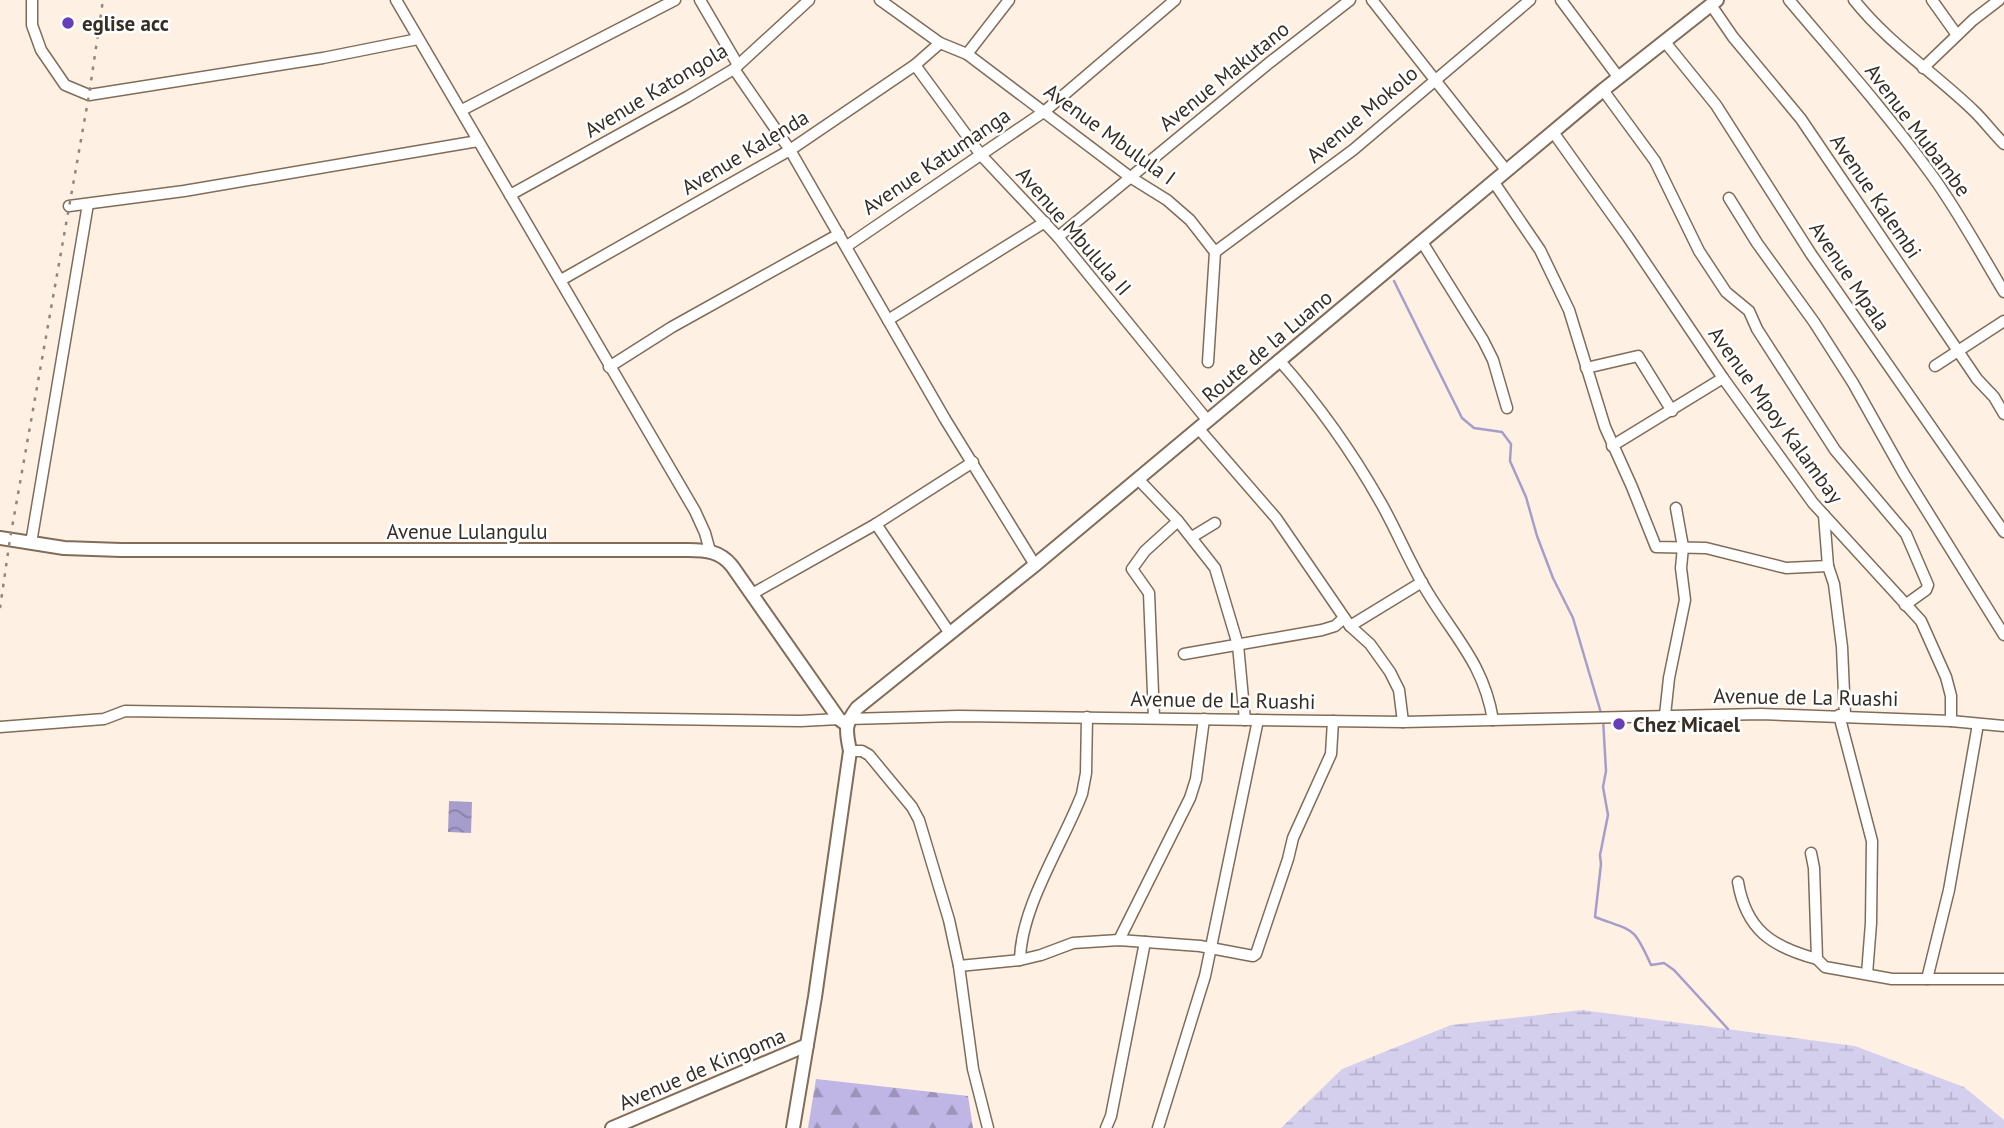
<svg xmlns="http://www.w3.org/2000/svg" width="2004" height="1128" font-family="'PT Sans',sans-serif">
<defs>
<pattern id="forest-firs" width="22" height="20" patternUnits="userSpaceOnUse" patternTransform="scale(1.75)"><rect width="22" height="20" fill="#bfb6e5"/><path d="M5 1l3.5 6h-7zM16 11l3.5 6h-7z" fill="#9c94b9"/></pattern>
<pattern id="wetland-marsh" width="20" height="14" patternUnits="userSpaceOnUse" patternTransform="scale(1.75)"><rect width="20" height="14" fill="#d5cfee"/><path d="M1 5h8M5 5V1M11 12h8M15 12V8" fill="none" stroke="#b7b2cc"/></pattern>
<pattern id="water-waves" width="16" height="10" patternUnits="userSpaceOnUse" patternTransform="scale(1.75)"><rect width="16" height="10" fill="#a69dcc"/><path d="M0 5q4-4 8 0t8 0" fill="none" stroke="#8880a5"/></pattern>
</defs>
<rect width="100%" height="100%" fill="#fef1e3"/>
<path fill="url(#forest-firs)" d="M816 1079 968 1096 973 1128H808Z"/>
<path fill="url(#wetland-marsh)" d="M1582 1010 1855 1046 1964 1087 2004 1120V1128H1281L1342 1069 1451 1025Z"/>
<path fill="url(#water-waves)" d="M449 801 472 802 471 833 448 832Z"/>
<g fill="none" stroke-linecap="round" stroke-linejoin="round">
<g stroke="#a69dcc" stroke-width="2.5">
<path d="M1394 281 1462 418 1474 428 1502 432 1511 444 1510 461 1526 497 1537 536 1553 578 1573 618 1601 713"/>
<path d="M1603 719 1606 771 1603 787 1608 815 1600 855 1601 864 1595 917C1634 932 1633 925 1651 965L1664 963 1674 970 1728 1029"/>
</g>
<defs>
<g id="minor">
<path d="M32 0V25L41 50 65 85 89 95 323 58 418 39"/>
<path d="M396 0 695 511 705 533 710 551"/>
<path d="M700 0 738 65"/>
<path d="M880 0 940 43 967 54 1130 177 1167 200 1190 220 1215 252 1208 362"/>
<path d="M1372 0 1506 170"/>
<path d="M1561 0 1619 78"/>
<path d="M1789 0C1837 57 1887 113 1931 174 1958 211 1980 252 2004 292"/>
<path d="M1854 0C1889 44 1935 73 1975 112 1985 122 1994 134 2004 144"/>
<path d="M1932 0 1957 35"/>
<path d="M1711 5 1733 37 1801 119 1977 379 1994 397 2004 414"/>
<path d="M1665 42 1716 105 1811 254 2004 532"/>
<path d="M967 54 1009 0"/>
<path d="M915 65 981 155 1058 237 1208 421"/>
<path d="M1923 68 1973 20 1999 0"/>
<path d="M734 69 790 150 945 419 1035 565"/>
<path d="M1603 90 1655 161 1699 251 1726 292 1749 311 1757 329 1835 450 1906 534 1928 585 1926 590 1905 605"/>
<path d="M462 110 675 0"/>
<path d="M1553 132 1628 237 1723 378 1813 503 1921 621 1946 677 1951 696V721"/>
<path d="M1493 181 1540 250 1569 310 1605 427 1632 487 1656 547 1706 548 1786 568 1828 566 1824 515"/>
<path d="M510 195 687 97 734 69 809 0"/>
<path d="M1729 198 1757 243 1814 322 1853 383 1904 474 2004 635"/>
<path d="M69 206 184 191 478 141"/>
<path d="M1058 237 1269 63 1350 0"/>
<path d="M1422 242 1483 340 1493 360 1507 408"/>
<path d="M847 246 1045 111 1175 0"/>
<path d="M1215 252 1353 150 1530 0"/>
<path d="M561 280 790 150 915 65 940 43"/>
<path d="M888 320 1045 222"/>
<path d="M1279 360C1319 405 1351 450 1381 503 1398 533 1410 564 1428 593 1456 639 1484 665 1493 720"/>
<path d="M1935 366 2004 321"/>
<path d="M609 367 672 327 839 234"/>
<path d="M1586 368 1638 356 1672 411"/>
<path d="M1198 428 1276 518 1350 626 1370 644 1390 672 1399 690 1403 722"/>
<path d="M1612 446 1723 378"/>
<path d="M1138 479 1178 521 1215 568 1238 645 1245 720"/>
<path d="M876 524 949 632"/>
<path d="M1192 537 1215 523"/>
<path d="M31 543 88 204"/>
<path d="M1828 566 1834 584 1842 647 1845 716"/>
<path d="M752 594 876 524 973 462"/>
<path d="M1350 626 1422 582"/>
<path d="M1184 654 1322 630 1335 626 1344 618"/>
<path d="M1665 715 1669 678 1685 600 1681 568 1683 547 1676 508"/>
<path d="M1839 715 1872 841 1871 923 1867 974"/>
<path d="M1154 718 1149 593 1132 569 1145 551 1178 521"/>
<path d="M848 719 958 716 1403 722 1761 714 1951 721 2004 726"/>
<path d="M0 727 104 719 125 711 801 721 839 719"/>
<path d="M850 751H862L869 755 912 807 919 820 949 920 959 966 973 1069 988 1128"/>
<path d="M1811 853 1814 868 1817 959 1825 967 1892 979H2004"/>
<path d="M1738 882C1746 930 1772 947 1817 959"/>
<path d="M1119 940 1190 798 1196 779 1204 719"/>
<path d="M1020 960C1021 906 1063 844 1082 794L1086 773 1087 717"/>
<path d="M959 966 1020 960 1041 955 1073 943 1119 940 1200 946 1253 956 1256 954 1288 859 1293 838 1331 754 1333 721"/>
<path d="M1927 979 1949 890 1978 724"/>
<path d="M1106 1128 1111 1116 1145 942"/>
<path d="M1158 1128 1205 976 1258 720"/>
</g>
<g id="tertiary">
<path d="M0 538 64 548 121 550H688C706 550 720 551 732 566L839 719 847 725"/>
<path d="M612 1128 807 1045"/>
<path d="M793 1128 815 997 850 751C846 731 844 725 857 708L1035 565 1603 90 1717 0"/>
</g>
</defs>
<use href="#minor" stroke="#806c58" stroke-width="13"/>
<use href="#tertiary" stroke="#806c58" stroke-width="16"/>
<use href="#minor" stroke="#fff" stroke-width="10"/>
<use href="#tertiary" stroke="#fff" stroke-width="12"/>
<path stroke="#90867b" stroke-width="2.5" stroke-dasharray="3.5 7" stroke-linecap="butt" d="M0 608 10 539 89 95 103 0"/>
</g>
<g fill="#663fb8" stroke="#fff" stroke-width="2.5">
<circle cx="68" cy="23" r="7"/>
<circle cx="1619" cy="724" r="7"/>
</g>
<g text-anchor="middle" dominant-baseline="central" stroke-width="5" stroke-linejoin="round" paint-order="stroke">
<g font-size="21" font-weight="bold" fill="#362e25" stroke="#fff" text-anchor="start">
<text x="82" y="23">eglise acc</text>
<text x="1633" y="724">Chez Micael</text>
</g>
<g font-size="21" fill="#362e25" stroke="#fff">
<text transform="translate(1224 76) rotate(-39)">Avenue Makutano</text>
<text transform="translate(656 90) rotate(-31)">Avenue Katongola</text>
<text transform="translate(1362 114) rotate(-40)">Avenue Mokolo</text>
<text transform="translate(1918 130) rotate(53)">Avenue Mubambe</text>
<text transform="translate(1110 134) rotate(36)">Avenue Mbulula I</text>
<text transform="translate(745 152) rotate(-31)">Avenue Kalenda</text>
<text transform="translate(936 161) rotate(-34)">Avenue Katumanga</text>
<text transform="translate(1876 196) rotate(56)">Avenue Kalembi</text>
<text transform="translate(1074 231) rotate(49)">Avenue Mbulula II</text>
<text transform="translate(1850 276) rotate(56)">Avenue Mpala</text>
<text transform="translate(1267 346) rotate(-40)">Route de la Luano</text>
<text transform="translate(1776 415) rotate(54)">Avenue Mpoy Kalambay</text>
<text x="467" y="531">Avenue Lulangulu</text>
<text transform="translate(1806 697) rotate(1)">Avenue de La Ruashi</text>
<text transform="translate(1223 700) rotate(1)">Avenue de La Ruashi</text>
<text transform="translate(702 1069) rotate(-23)">Avenue de Kingoma</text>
</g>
</g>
</svg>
